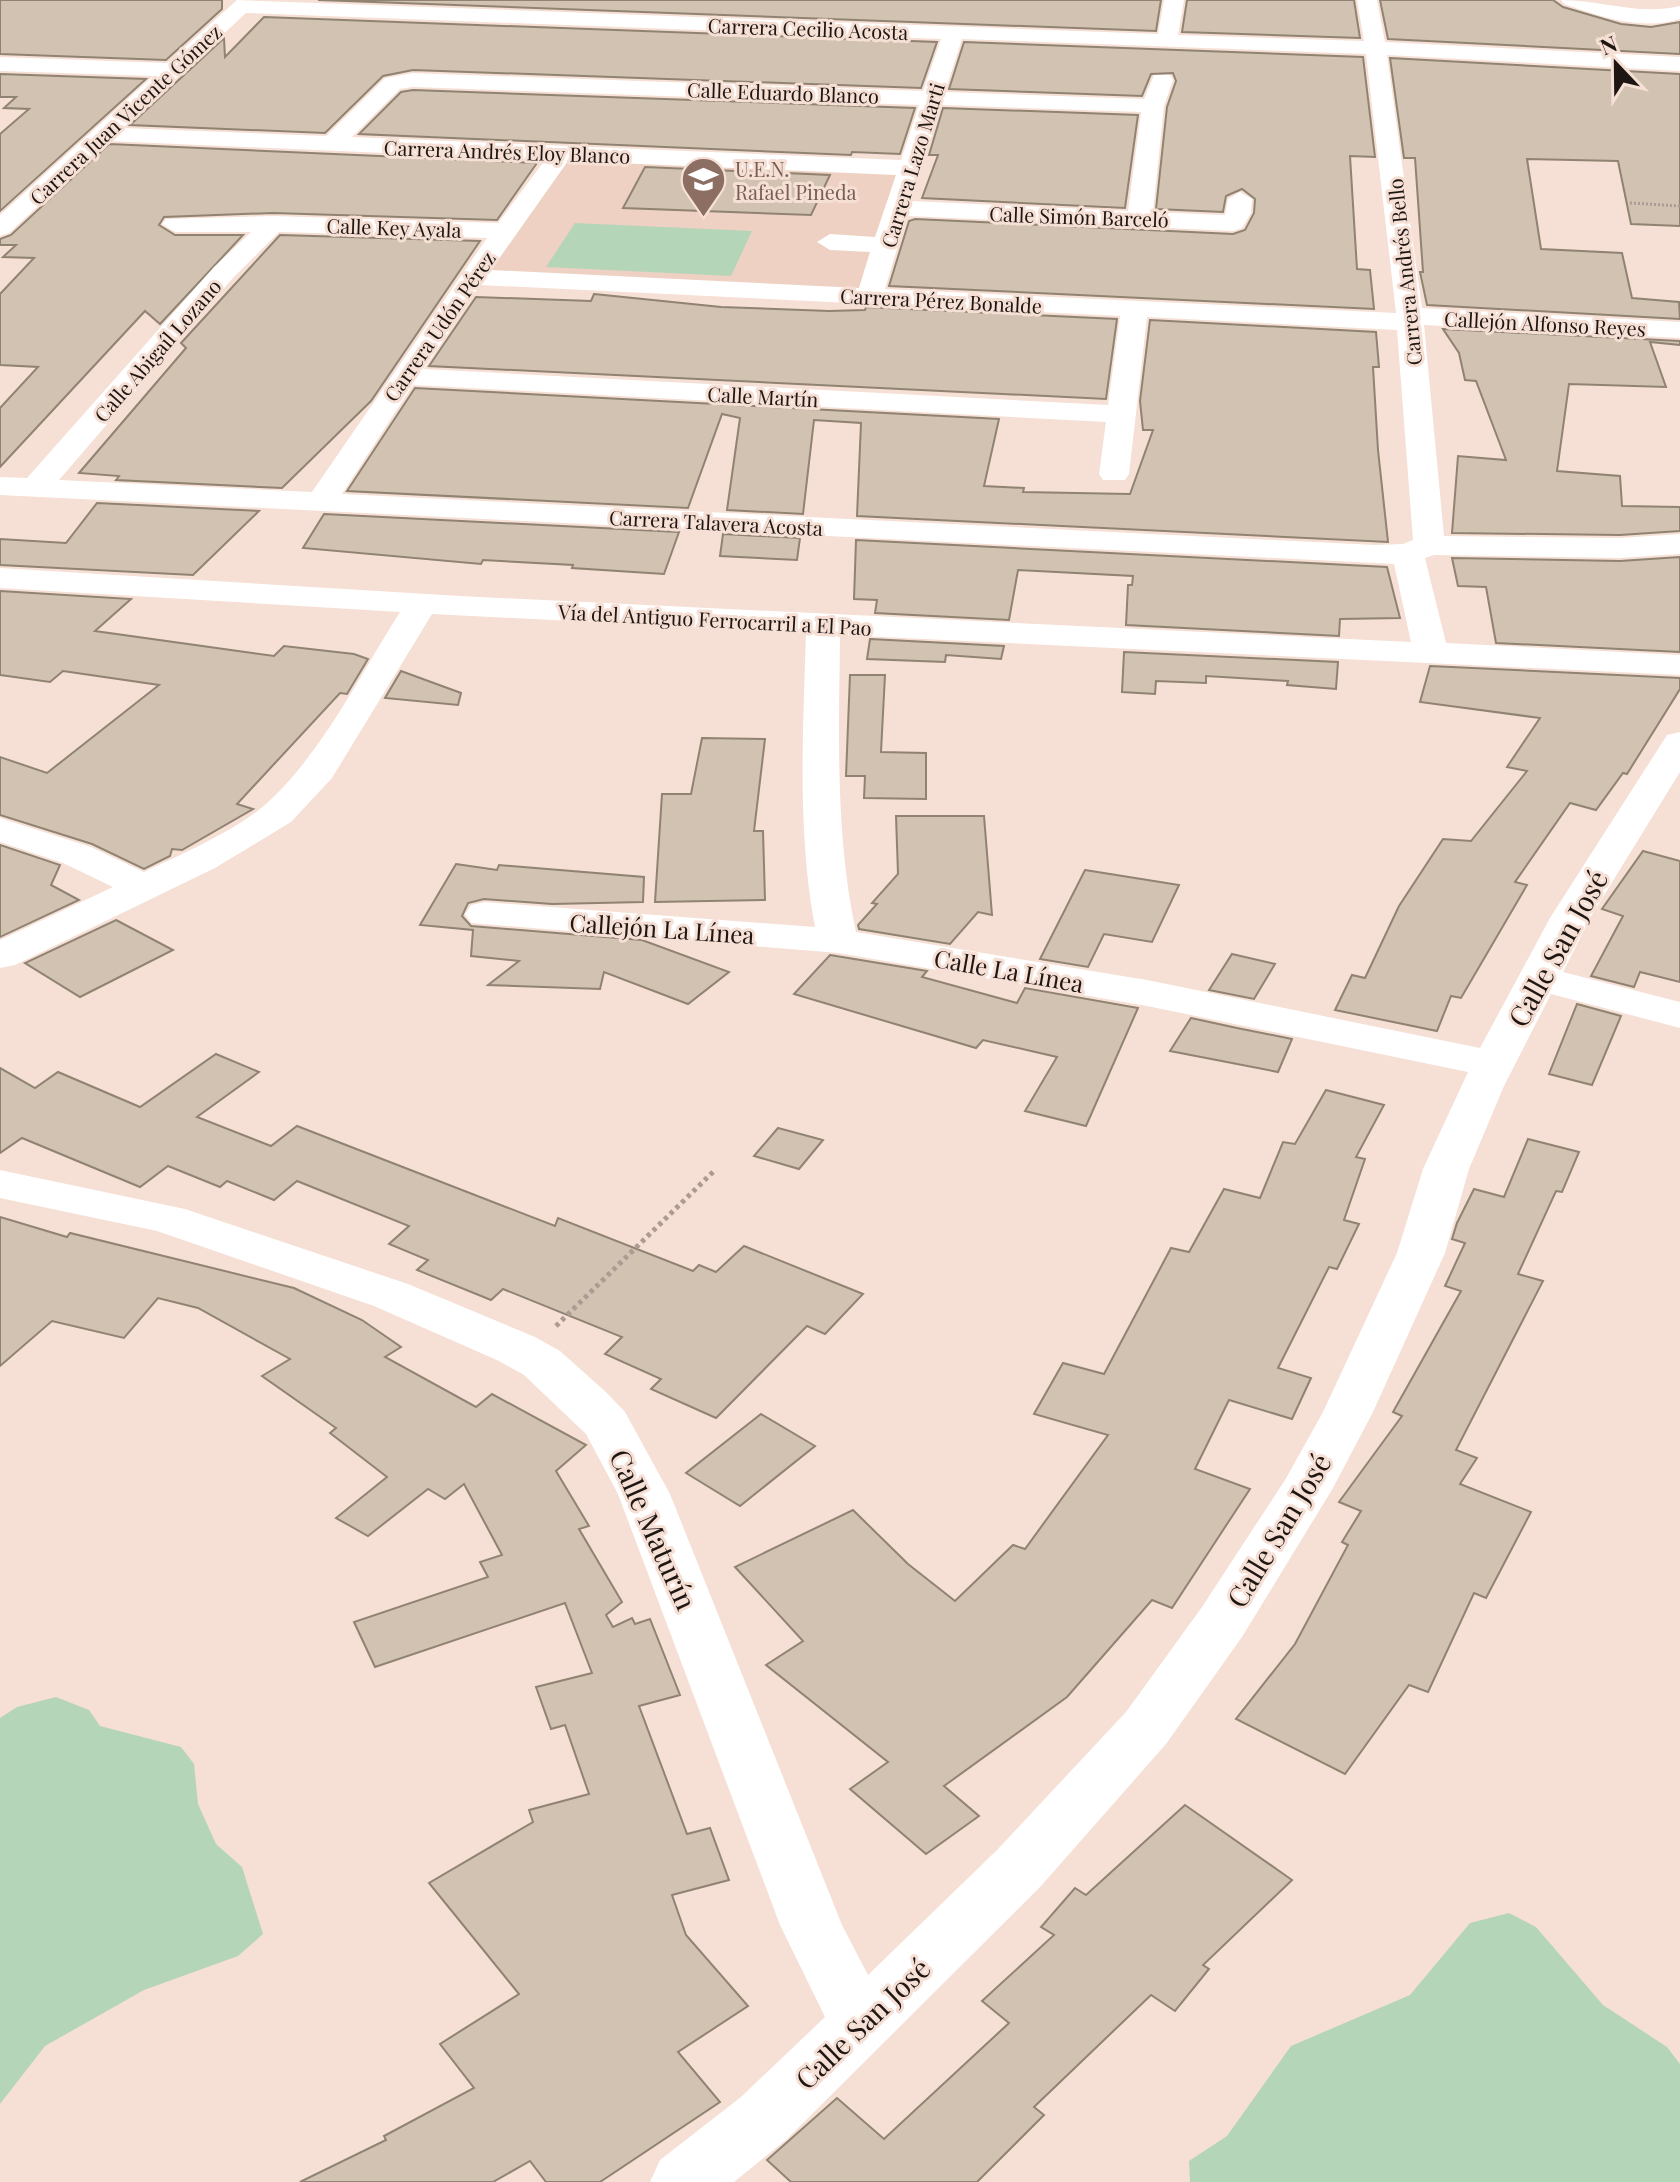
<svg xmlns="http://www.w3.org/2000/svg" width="1680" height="2182" font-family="'Playfair Display',serif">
<rect width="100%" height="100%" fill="#f6dfd4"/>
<path fill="#eed1c2" d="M562 153 911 168 869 297 472 277Z"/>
<g fill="#b5d5b9">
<path d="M575 223 752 231 731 276 546 267Z"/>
<path d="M56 1697 89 1710 100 1726 181 1747 194 1764 198 1804 216 1844 242 1867 263 1934 238 1956 144 1990 45 2046 0 2104V1718L17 1707Z"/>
<path d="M1509 1913 1536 1927 1603 2005 1667 2047 1680 2064V2182H1190L1189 2161 1227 2136 1291 2046 1410 1995 1470 1923Z"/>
</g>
<g fill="#d1c2b1" stroke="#908372" stroke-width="2">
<path d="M0 0H222V9L166 60 0 54Z"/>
<path d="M318 0H1161L1156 31Z"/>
<path d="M1187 0H1354L1360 38 1182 32Z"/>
<path d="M1380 0H1553L1563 7 1621 24 1651 27 1680 22V54L1388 39Z"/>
<path d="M264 17 937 42 921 88 413 70 383 76 325 133 130 125 224 38 225 57Z"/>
<path d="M964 42 1363 57 1375 157 1350 156 1357 269 1370 270 1374 309 889 286 909 221 915 219 1233 234 1245 230 1254 213 1255 199 1242 189 1226 196 1223 212 1156 209 1167 107 1176 81 1173 73 1151 74 1142 96 949 89Z"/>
<path d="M1390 58 1680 74V226L1631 224 1618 161 1527 159 1541 249 1622 253 1632 298 1679 302 1680 319 1427 305 1420 272H1423L1415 158H1404Z"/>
<path d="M0 74 146 79 0 211V134L29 109 4 108 16 97H0Z"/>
<path d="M413 90 915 108 900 154 852 152 851 155 359 134 401 92Z"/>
<path d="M943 108 1138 115 1125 208 922 198 938 155H929Z"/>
<path d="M109 144 537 163 497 220 273 213 164 217 159 225 175 235H243L160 324 145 311 0 467V408L38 367 0 365V294L34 258 3 257 16 245H0V239L11 235Z"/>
<path d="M645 167 830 175 811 215 623 208Z"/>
<path d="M280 235 480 241 371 401 282 488 116 480 119 476 79 473 186 348 181 343Z"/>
<path d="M594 294 721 307 829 311 865 310 866 307 1117 319 1106 399 429 366 476 297 591 301Z"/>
<path d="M1150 320 1376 332 1379 367H1373L1378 450 1388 542 857 516 861 423 814 420 803 514 727 510 740 418 722 414 688 508 347 491 415 388 999 419 984 486 1024 488 1023 492 1130 494 1153 430H1143L1140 401Z"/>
<path d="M1443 329 1680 341V345L1650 342 1666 387 1569 384 1557 471 1620 476 1622 506 1680 507V531L1620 535 1452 533 1458 456 1506 460 1476 381 1465 380 1459 353Z"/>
<path d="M97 503 259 511 193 575 0 565V539L66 543Z"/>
<path d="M324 514 679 532 664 574 572 568 573 565 483 560 481 564 303 548Z"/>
<path d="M723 534 800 538 797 560 720 556Z"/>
<path d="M856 540 1387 567 1400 618 1340 619 1339 636 1126 625 1128 585H1132L1133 576 1018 570 1009 620 875 613 877 600 854 599Z"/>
<path d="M1680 557V652L1496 643 1486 587 1458 586 1452 558 1620 561Z"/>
<path d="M0 591 131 599 95 631 274 656 284 646 354 654 368 659 347 694 340 693 237 804 253 809 182 850 172 849 170 856 144 869 92 844 0 815V757L47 773 159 685 63 671 50 682 0 675Z"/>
<path d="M870 639 1004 646 1001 659 946 655 945 662 867 659Z"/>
<path d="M1124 652 1338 662 1336 689 1287 685 1288 681 1206 676V683L1156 681 1155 694 1122 692Z"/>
<path d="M1430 666 1680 678V689L1627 774 1623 773 1596 810 1570 803 1515 882 1527 885 1461 998 1451 996 1437 1031 1335 1010 1352 975 1365 978 1399 906 1443 839 1471 841 1527 771 1507 767 1540 718 1420 702Z"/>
<path d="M401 671 461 693 458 705 385 698Z"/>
<path d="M850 675H885L881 752 926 753V799L864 798 865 776H846Z"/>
<path d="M702 738 765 739 754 831H763L765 900 655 902 662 794H691Z"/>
<path d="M896 816H984L992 915 978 912 950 944 859 929 858 925 877 904 872 903 898 874Z"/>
<path d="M0 845 60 865 51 885 79 900 0 937Z"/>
<path d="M1643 851 1680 861V982L1640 972 1634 987 1591 976 1623 916 1602 909Z"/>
<path d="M456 864 497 870 499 865 644 877 643 902 552 904 484 899 468 903 462 916 471 926 642 940 729 972 688 1004 604 972 600 989 488 985 519 961 471 956 473 930 420 925Z"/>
<path d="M1085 870 1179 885 1152 942 1104 934 1088 967 1040 959Z"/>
<path d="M116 920 173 950 80 997 25 963Z"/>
<path d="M1232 954 1275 964 1254 999 1209 990Z"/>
<path d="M830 955 927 971 922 977 1017 1003 1025 988 1138 1008 1086 1126 1025 1111 1057 1057 983 1040 976 1048 794 994Z"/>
<path d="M1577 1004 1621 1016 1592 1085 1549 1074Z"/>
<path d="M1191 1018 1237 1028 1292 1039 1278 1072 1170 1051Z"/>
<path d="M216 1054 259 1072 197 1117 271 1146 297 1126 555 1226 558 1218 693 1271 699 1265 716 1272 744 1246 863 1294 825 1334 807 1326 716 1418 651 1389 661 1379 605 1354 622 1337 503 1289 491 1300 417 1270 428 1260 389 1244 409 1226 297 1181 274 1200 227 1181 220 1187 168 1166 140 1187 22 1138 0 1153V1068L35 1088 58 1072 140 1107Z"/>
<path d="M1326 1090 1384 1105 1356 1157 1365 1159 1344 1220 1359 1224 1337 1269 1329 1267 1278 1368 1311 1378 1292 1419 1229 1400 1195 1469 1250 1489 1172 1608 1152 1600 1067 1697 944 1786 979 1816 926 1854 850 1789 888 1762 766 1665 803 1641 735 1567 853 1510 908 1564 955 1601 1013 1545 1025 1549 1108 1435 1034 1414 1063 1363 1104 1374 1171 1248 1189 1252 1224 1189 1260 1198 1283 1142 1295 1144Z"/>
<path d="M778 1128 823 1140 799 1169 754 1156Z"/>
<path d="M1528 1139 1579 1152 1562 1192 1556 1191 1518 1274 1543 1281 1456 1450 1477 1458 1460 1484 1531 1512 1486 1598 1474 1593 1428 1692 1409 1685 1345 1774 1236 1719 1295 1644 1348 1545 1342 1542 1361 1511 1339 1502 1402 1416 1393 1412 1461 1291 1445 1286 1465 1243 1452 1239 1457 1223 1474 1189 1504 1197Z"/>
<path d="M0 1217 67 1237 70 1233 294 1288 362 1320 401 1347 385 1357 476 1407 492 1394 586 1445 556 1471 589 1526 579 1529 622 1602 606 1615 613 1627 632 1618 635 1624 650 1619 680 1695 639 1706 687 1834 710 1828 729 1880 672 1895 686 1935 748 2006 678 2052 720 2102 600 2182H546L530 2161 493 2182H300L386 2140 384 2136 474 2088 440 2044 519 1994 429 1883 533 1822 529 1810 589 1794 565 1725 551 1729 536 1687 592 1673 565 1603 375 1667 354 1622 488 1577 480 1562 502 1555 464 1484 445 1499 428 1489 368 1536 336 1518 387 1477 330 1433 336 1428 262 1376 290 1359 198 1308 158 1298 124 1338 52 1321 0 1366Z"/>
<path d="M761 1414 815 1446 740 1506 686 1473Z"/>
<path d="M1185 1805 1292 1880 1203 1965 1209 1969 1175 2011 1151 1995 1034 2107 1044 2115 977 2182H791L767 2160 837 2098 884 2139 1009 2023 982 2001 1054 1935 1041 1927 1075 1888 1086 1895Z"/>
</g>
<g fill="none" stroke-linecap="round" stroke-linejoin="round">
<path stroke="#ac9b92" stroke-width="3" stroke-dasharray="2 2" stroke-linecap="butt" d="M1630 203 1680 206"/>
<path stroke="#ac9b92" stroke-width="5" stroke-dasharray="4 4" stroke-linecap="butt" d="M556 1326 715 1170"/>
<g fill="#fff" fill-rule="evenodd">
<path d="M237 0 1158 34 1164 0H1184L1178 35 1364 41 1357 0H1377L1385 42 1680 57V71L1387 55 1422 308 1680 322V338L1424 325 1444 536 1620 538 1680 534V554L1620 558 1434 555 1425 558 1446 643 1680 655V675L840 635C839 732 835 836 856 932L1147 980 1480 1048 1550 918 1667 735 1680 732V772L1590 918 1563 972 1680 1002V1028L1551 994 1504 1086 1469 1169 1445 1253 1373 1412 1333 1488 1242 1637 1166 1744 1041 1886 787 2139 734 2182H650L660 2160 741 2097 825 2017 780 1925 618 1494 586 1434 524 1375 499 1361 374 1306 157 1231 0 1198V1170L185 1209 408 1284 535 1337 560 1351 607 1393 625 1412 670 1494 842 1925 868 1975 997 1850 1126 1712 1202 1607 1285 1480 1323 1412 1397 1253 1423 1169 1468 1072 1147 1006 838 953 471 923 465 914 471 905 485 902 815 927C797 834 803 728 806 633L432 614 332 778 291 822 215 868 15 965 0 968V940L113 887 63 863 0 842V818L91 847 144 872C180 855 239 829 267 803 323 752 359 676 400 612L0 588V568L460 596 1411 642 1394 564 0 495V477L27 478 214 267 251 232H175L162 224 166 219 273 216 498 223 545 160 108 141 9 233 0 236V215L153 76 0 71V57L167 63ZM246 13 941 39 923 91 413 73 385 78 326 136 123 128ZM962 39 1366 54 1396 313 885 289 907 216 1233 231 1242 228 1251 213 1252 199 1240 192 1228 199 1225 215 1153 212 1164 106 1173 80 1170 75H1154L1144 99 945 92ZM413 87 919 105 901 160 352 137 400 89ZM941 105 1141 112 1128 211 912 201ZM568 161 896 175 875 237 830 234 817 242 830 250 870 252 859 288 491 270ZM279 232 487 238 312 492 59 480 232 279ZM480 285 1120 316 1108 405 424 369ZM1147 317 1397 330 1413 540 1403 544 1375 545 342 494 413 385 1106 422 1099 474 1103 480H1125L1129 474Z"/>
<path d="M1561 0C1603 0 1638 16 1680 6V19C1641 31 1601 17 1564 4Z"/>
</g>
</g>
<defs>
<symbol id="school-pin" viewBox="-11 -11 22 30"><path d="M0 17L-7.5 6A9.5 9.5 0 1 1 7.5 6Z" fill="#8d6e63" stroke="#f6dfd4"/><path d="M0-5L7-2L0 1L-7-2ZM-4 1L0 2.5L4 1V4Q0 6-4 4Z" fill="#fff"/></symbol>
</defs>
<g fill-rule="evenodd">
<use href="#school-pin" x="678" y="154" width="51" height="69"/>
</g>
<g text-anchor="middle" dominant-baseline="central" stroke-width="6" stroke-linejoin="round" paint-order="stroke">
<g font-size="20" fill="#1d1612" stroke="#f6dfd4">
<text transform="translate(808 28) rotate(2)">Carrera Cecilio Acosta</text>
<text transform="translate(783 92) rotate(2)">Calle Eduardo Blanco</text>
<text transform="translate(125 114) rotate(-43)">Carrera Juan Vicente Gómez</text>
<text transform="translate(507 151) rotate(2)">Carrera Andrés Eloy Blanco</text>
<text transform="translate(912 165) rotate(-73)">Carrera Lazo Marti</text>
<text transform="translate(1079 216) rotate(2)">Calle Simón Barceló</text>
<text transform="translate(394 227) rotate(2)">Calle Key Ayala</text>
<text transform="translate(1404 272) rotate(-96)">Carrera Andrés Bello</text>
<text transform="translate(941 300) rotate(3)">Carrera Pérez Bonalde</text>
<text transform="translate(1545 323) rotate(3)">Callejón Alfonso Reyes</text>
<text transform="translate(439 326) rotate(-55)">Carrera Udón Pérez</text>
<text transform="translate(157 350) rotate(-49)">Calle Abigaíl Lozano</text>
<text transform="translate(763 396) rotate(3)">Calle Martín</text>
<text transform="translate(716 522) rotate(3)">Carrera Talavera Acosta</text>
<text transform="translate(715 619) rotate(3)">Vía del Antiguo Ferrocarril a El Pao</text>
</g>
<g font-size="20" fill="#785e54" stroke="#f6dfd4" text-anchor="start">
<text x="735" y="168">U.E.N.<tspan x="735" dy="23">Rafael Pineda</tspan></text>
</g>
<g font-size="24" fill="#1d1612" stroke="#f6dfd4">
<text transform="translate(662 928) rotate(4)">Callejón La Línea</text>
<text transform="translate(1009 970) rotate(10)">Calle La Línea</text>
</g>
<g font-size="28" fill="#1d1612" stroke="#f6dfd4">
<text transform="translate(1557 948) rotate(-61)">Calle San José</text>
<text transform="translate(654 1529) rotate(66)">Calle Maturín</text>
<text transform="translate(1278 1530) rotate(-59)">Calle San José</text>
<text transform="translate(862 2023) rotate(-44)">Calle San José</text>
</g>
</g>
<g transform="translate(1616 64) rotate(338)" stroke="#f6dfd4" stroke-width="6" paint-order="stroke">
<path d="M0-6L14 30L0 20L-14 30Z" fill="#1d1612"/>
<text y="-12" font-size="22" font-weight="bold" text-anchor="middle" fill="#1d1612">N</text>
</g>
</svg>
